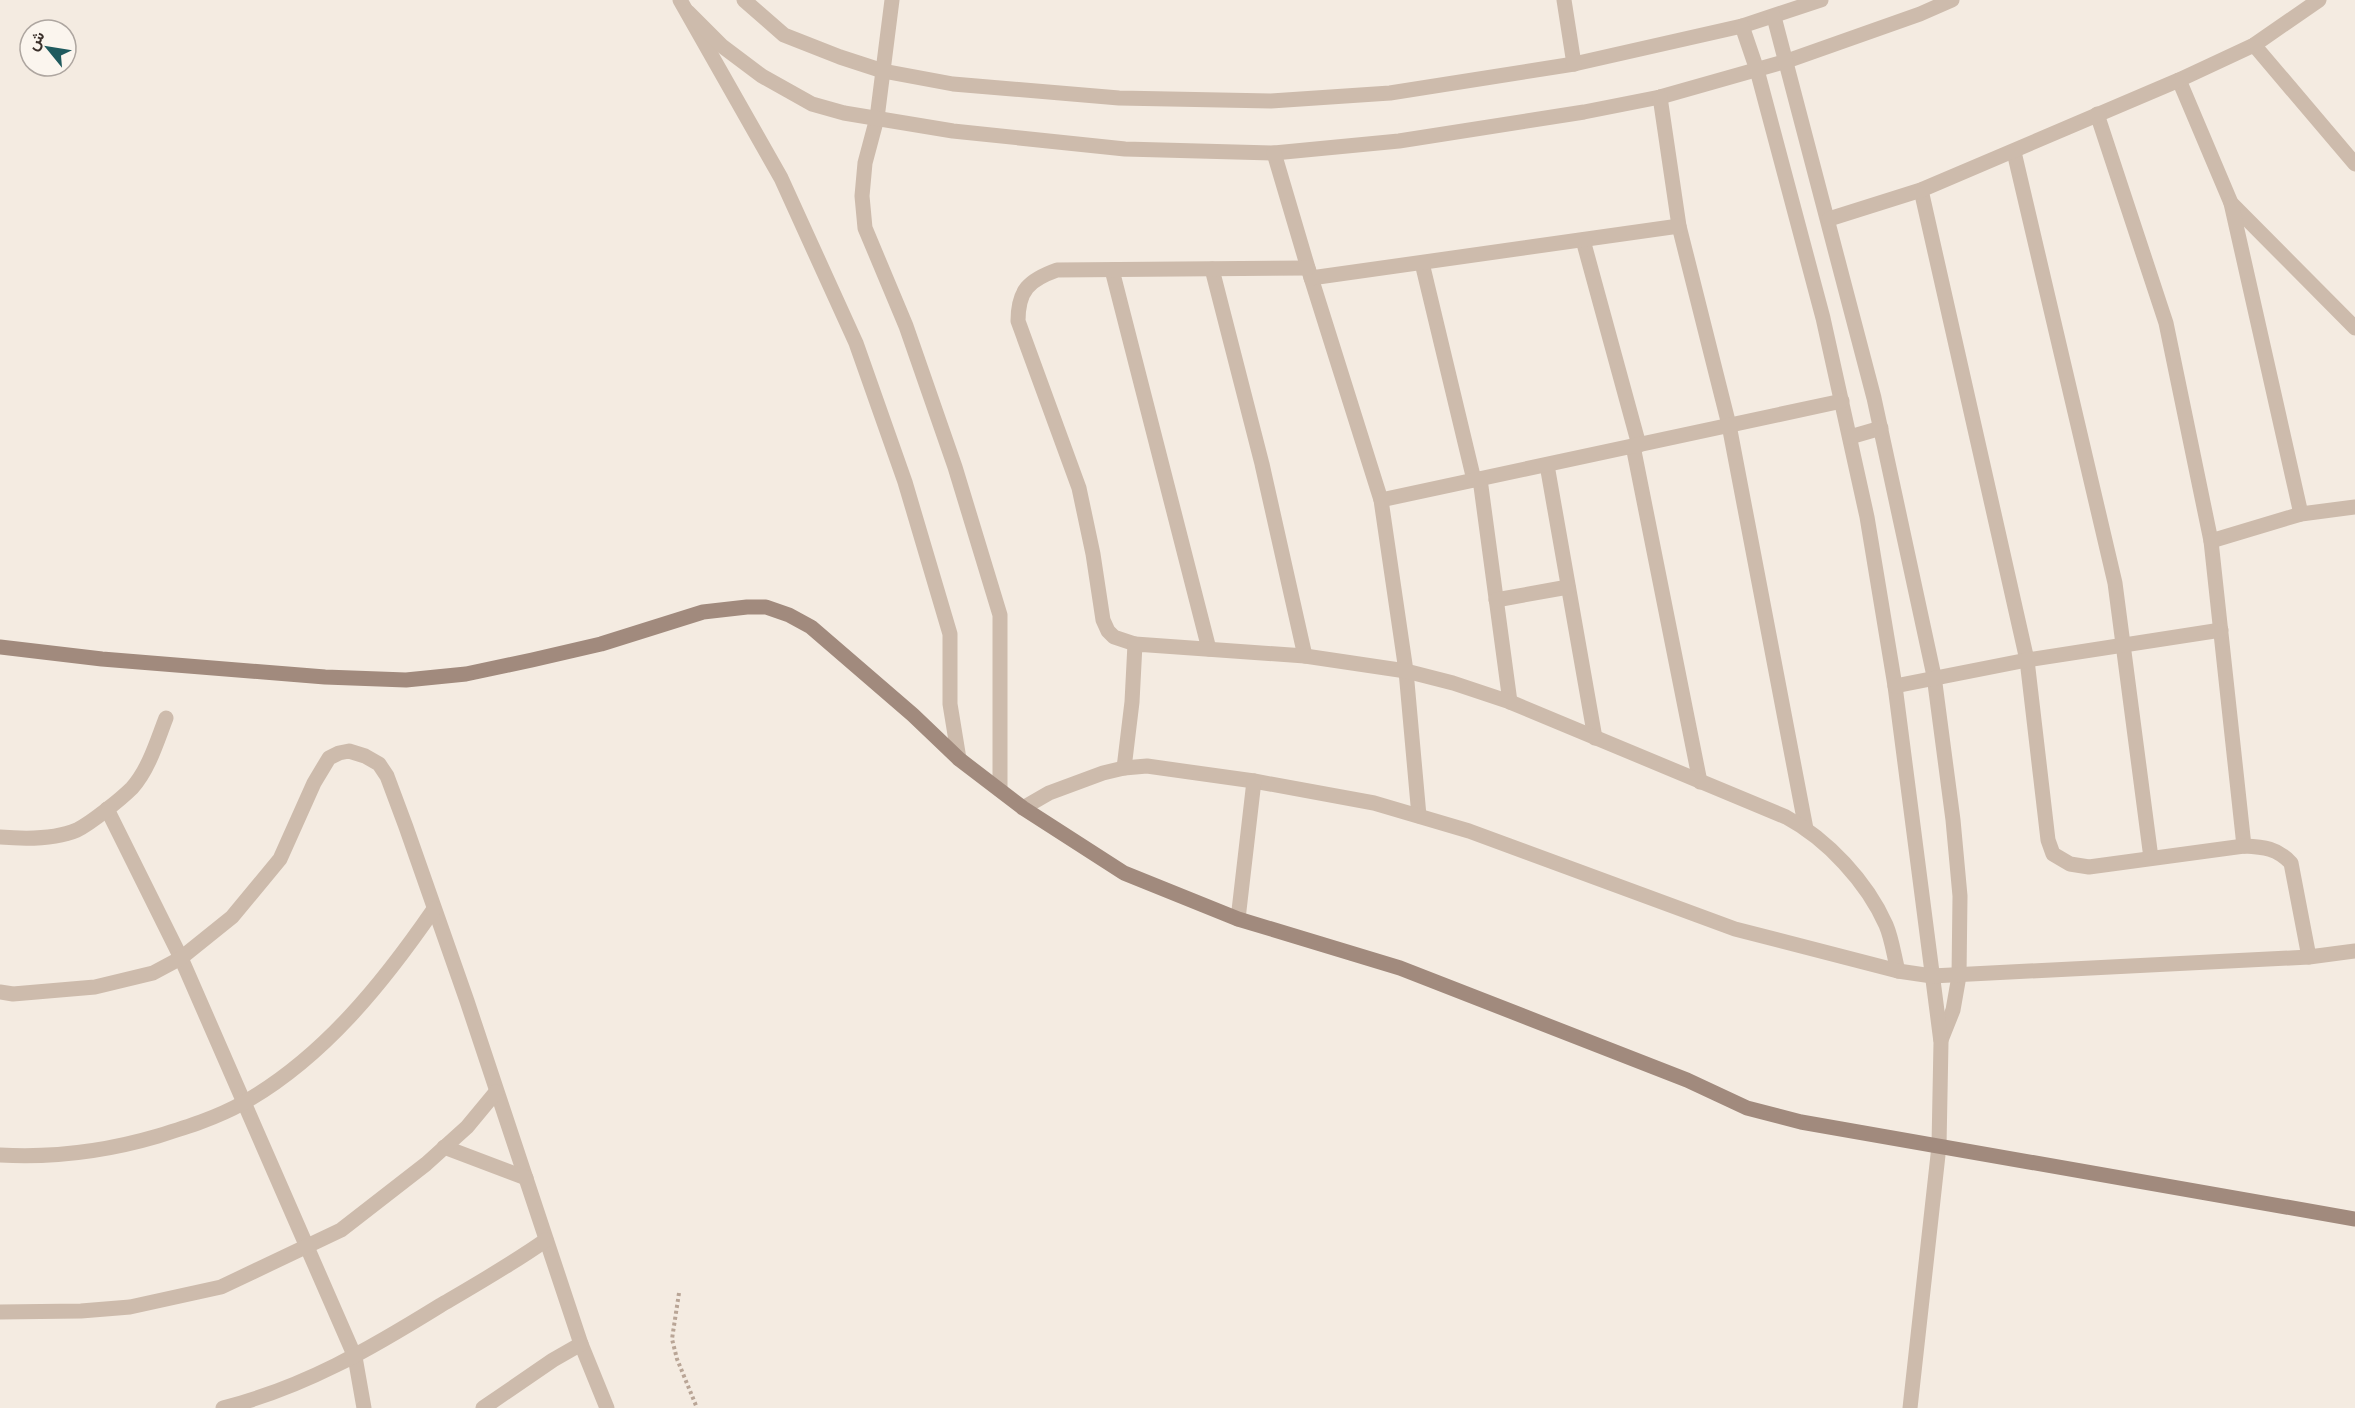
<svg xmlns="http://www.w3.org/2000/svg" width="2355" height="1408" font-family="'Space Grotesk',Vazirmatn,sans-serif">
<rect width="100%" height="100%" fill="#f4ebe1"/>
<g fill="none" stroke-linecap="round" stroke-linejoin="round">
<path stroke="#b9a596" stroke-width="4" stroke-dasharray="3 3" stroke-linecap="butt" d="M679 1293 672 1339 677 1359 697 1408"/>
<g stroke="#cdbbac" stroke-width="15">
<path d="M680 0 781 178 856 343 905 482 950 634V704L959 759"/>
<path d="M744 0 784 35 840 57 883 71 953 84 1119 98 1271 101 1390 93 1574 64 1742 26 1821 0"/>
<path d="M892 0 877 118 865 163 862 196 865 228 906 326 955 467 1000 615V790"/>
<path d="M1564 0 1574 64"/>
<path d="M688 12 722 46 762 76 812 104 844 113 953 131 1125 149 1274 153 1399 141 1584 112 1660 97 1787 61 1920 14 1952 0"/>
<path d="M1774 17 1874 398 1934 676 1953 820 1960 896 1959 976 1953 1010 1941 1040"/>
<path d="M1742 26 1757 70 1823 318 1867 517 1895 686 1941 1042 1939 1146 1910 1408"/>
<path d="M2254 45 2355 164"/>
<path d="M2179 80 2231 203 2355 328"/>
<path d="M1660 97 1679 226 1729 425 1806 829"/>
<path d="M2097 114 2166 323 2211 541 2244 846"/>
<path d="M2014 152 2115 583 2151 858"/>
<path d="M1274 153 1308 268 1381 500 1406 671 1419 816"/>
<path d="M1921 190 2027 660 2048 840 2053 854 2070 864 2089 867 2244 846C2264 847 2277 848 2291 863L2309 957"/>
<path d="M2231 203 2301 514"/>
<path d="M1829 219 1921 190 2179 80 2254 45 2319 0"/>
<path d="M1583 240 1639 445"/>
<path d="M1422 263 1474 480"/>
<path d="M1212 269 1262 464 1305 656"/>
<path d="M1112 270 1209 649"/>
<path d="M1311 278 1679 226"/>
<path d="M1850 437 1881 428"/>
<path d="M1633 446 1700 782"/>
<path d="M1547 465 1595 738"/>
<path d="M1480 479 1510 702"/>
<path d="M1381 500 1842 401"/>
<path d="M2211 541 2301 514 2355 507"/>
<path d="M1496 600 1568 587"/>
<path d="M1135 644 1114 637 1108 631 1103 620 1093 554 1079 488 1018 321C1018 290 1029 280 1057 270L1308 268"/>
<path d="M1895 686 2027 660 2221 630"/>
<path d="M1124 768 1132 702 1135 644 1305 656 1406 671 1453 683 1510 702 1786 817C1827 839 1867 882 1886 925 1892 939 1894 956 1898 971"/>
<path d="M1023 808 1049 793 1103 773 1124 768 1147 766 1254 781 1374 803 1469 831 1735 929 1898 971 1932 976 2309 957 2355 951"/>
<path d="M107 809 181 958 355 1357 364 1408"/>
<path d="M0 837C24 839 54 840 77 830 91 823 121 799 132 788 149 769 157 741 166 718"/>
<path d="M1238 919 1254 781"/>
<path d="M0 992 13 994 95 987 153 973 181 958 232 917 280 859 314 783 329 758 339 753 349 751 365 756 379 764 387 776 406 827 467 1001 581 1344 607 1408"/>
<path d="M444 1147 526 1178"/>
<path d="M0 1155C53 1158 107 1151 158 1136 187 1127 216 1118 243 1103 323 1058 383 983 434 909"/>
<path d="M0 1312 81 1311 130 1307 221 1287 341 1230 426 1164 467 1127 496 1092"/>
<path d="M223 1408C305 1387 370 1349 441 1305 477 1284 512 1264 546 1240"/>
<path d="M483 1408 553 1360 581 1344"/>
</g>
<path stroke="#a18a7d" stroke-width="15" d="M0 647 102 659 325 677 406 680 466 674 532 660 601 644 703 612 747 607H766L789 615 811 627 913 715 959 759 1023 808 1124 873 1238 919 1400 968 1687 1080 1747 1108 1801 1122 2355 1219"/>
</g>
<g transform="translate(48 48) rotate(300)"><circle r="28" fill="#fbf5ee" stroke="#aea6a0" stroke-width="1.5"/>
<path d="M0-4.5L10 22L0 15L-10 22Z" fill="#1f5a5e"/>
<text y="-9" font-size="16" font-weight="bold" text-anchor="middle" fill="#3b302b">ش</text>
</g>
</svg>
